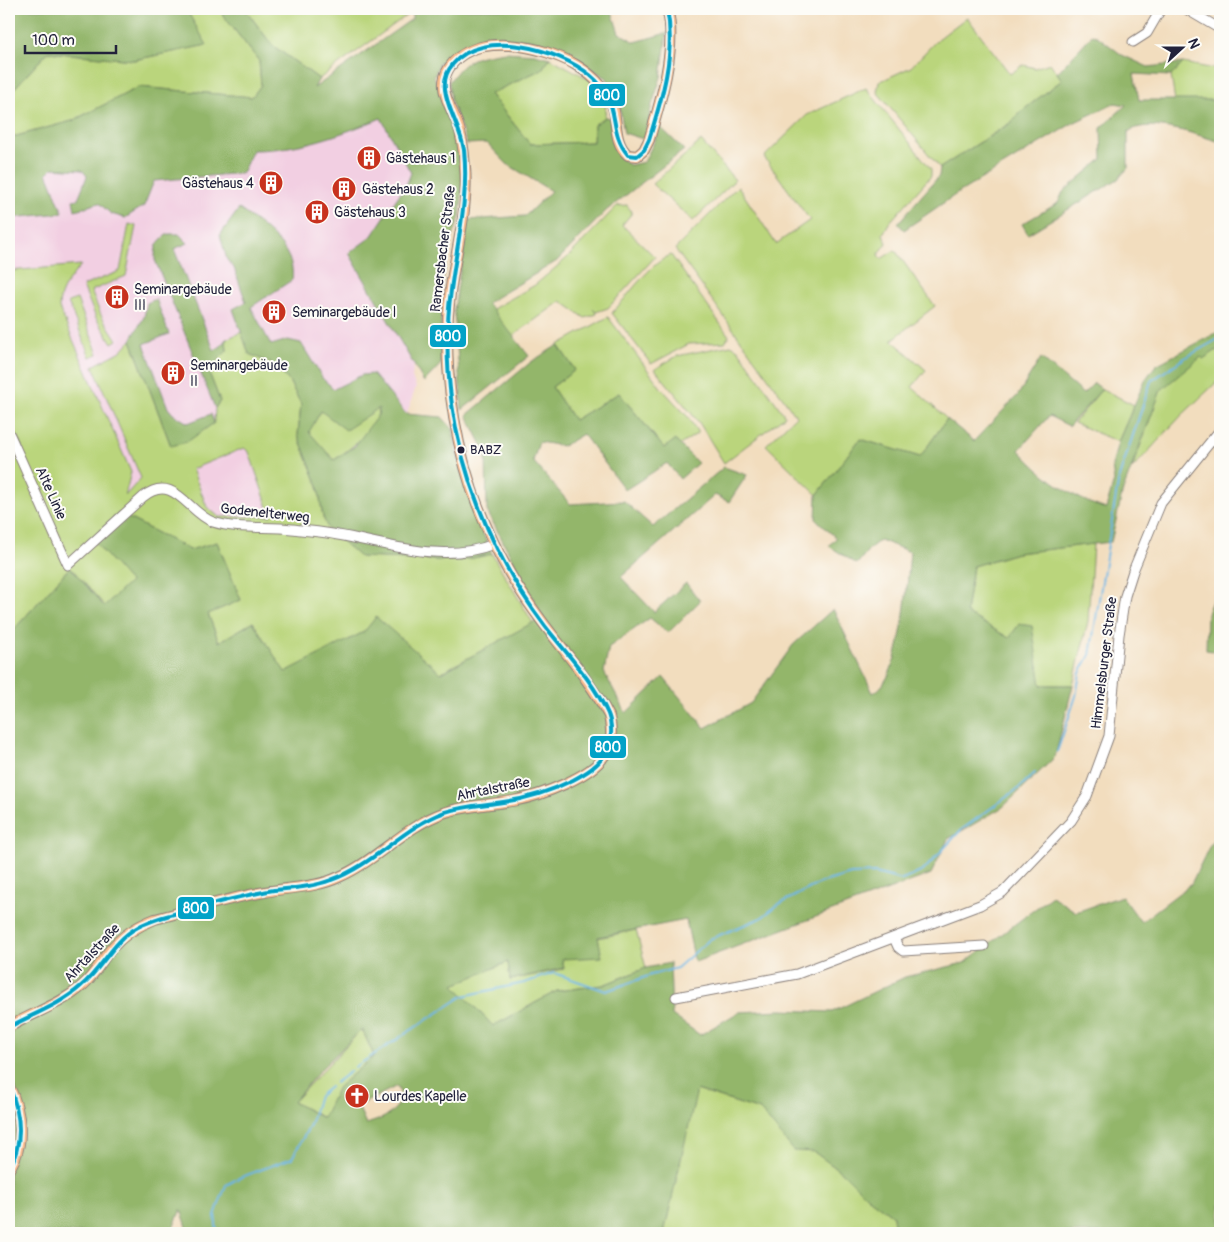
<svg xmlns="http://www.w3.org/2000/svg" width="1229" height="1242" font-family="Pangolin,sans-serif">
<rect width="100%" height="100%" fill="#fdfcf7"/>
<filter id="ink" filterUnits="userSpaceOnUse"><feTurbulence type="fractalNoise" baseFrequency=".02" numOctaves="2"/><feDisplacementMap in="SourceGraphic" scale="10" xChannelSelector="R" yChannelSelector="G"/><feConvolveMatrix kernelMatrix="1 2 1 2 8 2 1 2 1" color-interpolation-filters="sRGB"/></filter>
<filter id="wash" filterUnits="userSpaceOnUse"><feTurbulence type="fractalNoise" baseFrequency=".0096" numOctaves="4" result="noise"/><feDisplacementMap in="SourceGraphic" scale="20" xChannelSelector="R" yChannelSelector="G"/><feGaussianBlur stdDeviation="1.12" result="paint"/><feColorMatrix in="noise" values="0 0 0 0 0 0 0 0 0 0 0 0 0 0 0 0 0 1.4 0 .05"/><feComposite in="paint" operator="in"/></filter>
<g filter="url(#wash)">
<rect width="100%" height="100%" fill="#f2ddbe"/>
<path fill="#f2cfe2" d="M398 92 428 275 412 377 416 387 403 425 272 516 219 517 149 486 78 552 68 547 9 421V147Z"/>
<g fill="#bad57b" stroke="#6e7c5b" fill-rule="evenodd">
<path d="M186 9H221L219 10 259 61 261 85 252 97 139 87 72 121 9 138V94L48 52 134 60 206 45Z"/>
<path d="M245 9H407L410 13 319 79 272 45Z"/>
<path d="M967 17 1010 74 1023 65 1035 68 1050 63 1062 80 1018 114 1013 121 940 168 877 92 879 82 911 67 937 40Z"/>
<path d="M550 58 589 79 606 103 605 117 594 125 593 142 530 144 490 94 542 69Z"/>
<path d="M1183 63 1220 70V100L1175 101 1171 76Z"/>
<path d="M866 88 931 169V176L889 223 883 234 887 243 878 255 881 259 895 250 935 306 892 340 926 370 912 387 947 419 920 457 860 439 817 495 766 445 796 416 675 249 738 186 776 244 810 220 764 157 807 115Z"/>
<path d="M701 141 735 180 693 221 652 184Z"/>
<path d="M627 205 632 213 622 225 655 257 608 308 596 312 593 309 597 314 585 318 561 301 513 336 491 310 535 285 567 258 617 206Z"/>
<path d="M129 224 136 226 126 276 91 291 101 315 117 340 112 343 96 318 83 286 120 271Z"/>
<path d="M671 255 729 336 725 342 689 344 651 364 612 313C628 296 650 263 671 255Z"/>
<path d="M81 265C70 279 59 290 59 308L131 472 125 496 141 478 93 366 121 351 131 340 171 446 214 423 215 408 220 401 208 370 227 351 226 339 242 332 249 354 273 364 289 381 301 404 298 435 318 486 323 517 361 557 459 561 492 554 533 623 440 673 376 618 364 632 285 673 253 622 219 642 208 614 241 600 217 542 190 550 119 513 92 539 131 582 105 606 70 567 9 635V421L22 447 9 419V271ZM244 448 249 452 271 516 219 517 207 507 192 469Z"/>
<path d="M77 299 98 354 90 357 68 302Z"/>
<path d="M608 317 662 389 688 417 698 433 680 445 675 441 664 448 619 393 574 420 552 387 575 370 558 345Z"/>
<path d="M731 345 738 349 785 416 724 463 700 424 655 369 677 356Z"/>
<path d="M1220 348V379L1181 416 1132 469 1161 389 1201 357 1203 358Z"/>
<path d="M1102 389 1134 405 1118 442 1074 423Z"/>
<path d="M379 408C377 429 350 449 334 460L308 432 321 411Z"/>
<path d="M1093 544 1088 621 1073 685H1041L1009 638 966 613 973 566 1017 553Z"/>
<path d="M636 930 646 968 603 985 557 991 493 1026 453 985 508 962 510 980 564 969 561 959 598 938Z"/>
<path d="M362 1029 374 1056 338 1087 324 1118 293 1102Z"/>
<path d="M696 1090 760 1110 770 1120 843 1173 866 1196 893 1216 895 1233H664Z"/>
</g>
<g fill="#93b66b" stroke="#5a6c53" fill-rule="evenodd">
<path d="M9 9H186L207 45 134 60 48 52 9 94Z"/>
<path d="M221 9H245L272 45 319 79 314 88 412 19V9H611L619 33 635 42 667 33 661 77 651 108 646 137 643 139 624 133 620 109 607 78 559 49 527 39 480 42 439 63 434 77 455 124 463 181 460 217 448 249 441 295V364L424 382 349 253 371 237 407 183 411 173 381 118C340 135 298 150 253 150L242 173 154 181 144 206 125 218 111 214 99 203 75 210 73 200 78 199 87 176 82 170 52 168 47 173 63 213 9 218V138L72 121 139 87 252 97 261 85 259 61 219 10Z"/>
<path d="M1092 35 1097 36 1122 55 1148 67 1183 63 1171 76 1134 74 1139 100H1220V142C1198 135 1148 117 1128 132V168L1118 179 1028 234 1022 224 1058 203 1063 192 1102 159 1101 128 1126 105 1115 103 1073 123 955 195 904 230 898 223 939 176 940 168 1012 122 1018 114 1062 80 1057 73Z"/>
<path d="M505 52 535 54 550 58 542 69 490 94 530 144 593 142 594 125 605 117 610 118C613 138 612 155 630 165L644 162 655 140 657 124 684 150 607 210 557 261 487 303 529 356 462 410 454 310 468 220 525 216 551 191 507 164 487 143 467 144 451 101 449 82C468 56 475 57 505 52Z"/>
<path d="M239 209C262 225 297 249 292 280L251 307 271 345 288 340 301 343 323 379 334 389 362 375 373 374 406 414 442 417 453 429 456 451 473 511 492 554 459 561 360 557 328 529 323 517 318 486 298 435 301 404 289 381 273 364 249 354 233 309 246 302 234 268 227 260 220 235ZM379 408 378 415 355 446 334 460 309 432 321 411 346 430Z"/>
<path d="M168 234H179L188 243 174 249 214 350 220 347 226 339 227 351 208 370 220 401 215 408 155 260C155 247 156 242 168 234Z"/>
<path d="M156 299 169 334 144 344 168 408 173 414 188 423 211 414 214 423 187 442 171 446 131 340 144 317 147 303Z"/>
<path d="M1220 331V348L1203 359 1201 357 1161 390 1123 490 1111 542 1017 553 973 566 966 613 1009 638 1019 624 1032 626 1041 685H1073L1055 757 1003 807 948 839 931 874 695 962 686 920 598 937 602 957 562 959 564 968 510 980 508 962 454 985 493 1026 557 991 603 985 646 968 670 963 672 1015 700 1035 739 1012 781 1010 832 1012 905 977 964 963 1052 896 1076 912 1122 896 1141 922 1191 884 1210 845 1220 832V1233H895L893 1216 866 1196 843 1173 814 1152 794 1151 760 1110 697 1090 664 1233H189L181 1209 171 1233H9V635L70 567 104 606 130 582 92 539 119 513 190 550 217 542 241 600 208 614 219 642 253 622 285 672 364 632 376 617 441 673 543 617 487 511 486 453 467 415 531 362 558 345 575 370 552 387 574 420 619 393 664 448 675 440 698 463 680 479 667 463 625 490 583 434 563 446 539 442 533 461 570 504 624 501 653 527 724 467 747 475 729 502 715 495 621 577 654 612 686 583 700 601 668 633 650 618 609 647 604 672 626 713 663 677 705 728 751 703 793 645 833 609 873 693C903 679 907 583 910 552L880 540 869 549 857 564 829 546 836 538 816 519 817 495 860 439 920 457 947 419 974 441 1018 395 1041 358 1083 394 1094 383 1102 389 1069 426 1049 416 1019 450C1043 477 1072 498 1106 509L1114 481 1112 466 1118 442 1145 380 1156 365ZM362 1029 374 1056 338 1087 323 1118 293 1102 322 1068ZM397 1086 402 1097C395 1114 383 1119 366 1124L358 1106Z"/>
<path d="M1220 582V652L1206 650 1207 613Z"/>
</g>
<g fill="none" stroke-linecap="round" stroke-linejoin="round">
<g stroke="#6bb5e3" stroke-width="2">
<path d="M1057 752 1076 696 1080 673 1090 655 1119 477 1151 381 1183 359 1220 338"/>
<path d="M355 1067 463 996 524 983 554 973 606 991 651 975 677 968 710 939 761 918 779 904 820 883 851 874 875 873 902 880 923 871 961 830 1019 788 1035 773"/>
<path d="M335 1083 351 1071"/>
<path d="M217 1233 215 1215 226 1185 239 1178 292 1158 310 1125 319 1096 330 1087"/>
</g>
</g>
</g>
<g filter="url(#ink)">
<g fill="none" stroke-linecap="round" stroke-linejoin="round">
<defs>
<g id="minor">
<path d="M1186 9 1220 29"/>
<path d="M1133 42 1147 33 1161 9"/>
<path d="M9 433 68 565 143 497C174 472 188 513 213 522 238 530 267 526 292 529 307 531 323 532 338 535 389 544 443 564 494 544"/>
<path d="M894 938 898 947 903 951 984 946"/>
<path d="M676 997 797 974 980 905 1003 892 1071 821 1087 796 1109 736 1119 635 1125 596 1133 571 1161 503 1220 430"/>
</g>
<g id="major">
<path d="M9 1027C34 1012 60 1005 82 986 95 975 101 961 111 949 123 935 137 926 155 919 191 910 228 898 265 892 291 887 316 888 339 877 376 861 404 827 443 813 467 805 493 805 517 800 540 796 592 776 604 756 613 743 612 731 609 716 586 673 551 637 524 596 502 564 485 527 472 490 452 429 442 358 450 294 455 252 469 210 465 167 464 153 463 139 458 125 451 106 436 88 449 68 474 30 544 46 576 65 594 76 609 90 614 111 617 127 615 144 628 155L637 156 644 150 649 140C660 104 678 45 667 9"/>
<path d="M9 1086C21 1111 26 1145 9 1169"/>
</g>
</defs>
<use href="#minor" stroke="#8a807c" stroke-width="11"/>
<use href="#major" stroke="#8a807c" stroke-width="12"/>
<use href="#minor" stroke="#fff" stroke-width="9"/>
<use href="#major" stroke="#fabb8c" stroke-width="10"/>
<defs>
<g id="bus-1">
<path d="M9 1027C33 1014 60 1005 81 986 103 968 112 941 138 927 153 919 169 915 185 911 215 903 244 895 274 890 293 888 313 887 331 880 374 865 403 827 445 812 464 806 484 805 503 802 527 799 551 791 573 780 586 773 598 766 605 754 612 742 613 726 608 714 594 682 566 653 545 626 518 590 496 552 480 510 453 442 441 364 451 290 457 243 469 198 464 150 461 130 450 114 446 95 443 83 445 73 453 64 483 28 558 49 590 75 624 103 606 129 628 155L637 156 644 150 649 140C662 98 676 53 667 9"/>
<path d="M9 1086C21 1114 24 1142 9 1169"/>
</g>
</defs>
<use href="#bus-1" stroke="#fdfcf7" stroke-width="8"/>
<use href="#bus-1" stroke="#02a2c7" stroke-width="4"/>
</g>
</g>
<defs>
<symbol id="building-disc" viewBox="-11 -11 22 22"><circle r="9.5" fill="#c8321e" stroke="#fdfcf7"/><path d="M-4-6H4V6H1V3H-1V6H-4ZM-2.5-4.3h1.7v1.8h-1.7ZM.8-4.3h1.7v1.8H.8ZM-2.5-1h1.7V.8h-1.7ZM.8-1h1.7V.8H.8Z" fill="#fff"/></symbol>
<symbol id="church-disc" viewBox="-11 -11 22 22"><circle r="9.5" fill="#c8321e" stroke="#fdfcf7"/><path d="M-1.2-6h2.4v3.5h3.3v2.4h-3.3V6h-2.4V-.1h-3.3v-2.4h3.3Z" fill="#fff"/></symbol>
</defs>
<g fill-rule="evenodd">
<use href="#building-disc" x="355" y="144" width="28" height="28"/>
<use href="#building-disc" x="257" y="169" width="28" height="28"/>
<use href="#building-disc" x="330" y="175" width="28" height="28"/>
<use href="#building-disc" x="303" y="198" width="28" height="28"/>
<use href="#building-disc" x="103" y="283" width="28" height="28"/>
<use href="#building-disc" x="260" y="298" width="28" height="28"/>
<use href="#building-disc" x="159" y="359" width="28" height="28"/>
<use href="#church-disc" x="343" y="1082" width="28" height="28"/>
</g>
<circle fill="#22223b" stroke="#fdfcf7" stroke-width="2" cx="461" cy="450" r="4.5"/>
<g text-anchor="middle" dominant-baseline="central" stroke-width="4" stroke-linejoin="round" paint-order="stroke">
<g font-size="13" fill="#22223b" stroke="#fdfcf7" text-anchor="start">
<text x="470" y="450">BABZ</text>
</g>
<g font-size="14" fill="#22223b" stroke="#fdfcf7" text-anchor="start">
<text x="386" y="158">Gästehaus 1</text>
<text x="254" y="183" text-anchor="end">Gästehaus 4</text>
<text x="362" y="189">Gästehaus 2</text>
<text x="334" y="212">Gästehaus 3</text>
<text x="134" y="289">Seminargebäude<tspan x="134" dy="16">III</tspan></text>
<text x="292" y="312">Seminargebäude I</text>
<text x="190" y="365">Seminargebäude<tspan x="190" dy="16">II</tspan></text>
<text x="374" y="1096">Lourdes Kapelle</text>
</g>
<g font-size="14" fill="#22223b" stroke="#fdfcf7">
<text transform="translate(443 249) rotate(-83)">Ramersbacher Straße</text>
<text transform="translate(51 493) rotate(66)">Alte Linie</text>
<text transform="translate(265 513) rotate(6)">Godenelterweg</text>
<text transform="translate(1104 663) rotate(-83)">Himmelsburger Straße</text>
<text transform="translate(493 789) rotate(-11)">Ahrtalstraße</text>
<text transform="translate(92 953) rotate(-47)">Ahrtalstraße</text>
</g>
</g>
<g stroke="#fdfcf7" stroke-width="2">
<rect x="588" y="83" width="38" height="24" rx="5" fill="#02a2c7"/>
<rect x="429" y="324" width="38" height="24" rx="5" fill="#02a2c7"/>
<rect x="589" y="735" width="38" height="24" rx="5" fill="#02a2c7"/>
<rect x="177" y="896" width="38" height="24" rx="5" fill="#02a2c7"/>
</g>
<g font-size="14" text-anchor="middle" font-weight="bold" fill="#fff">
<text x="607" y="100">800</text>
<text x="448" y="341">800</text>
<text x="608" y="752">800</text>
<text x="196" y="913">800</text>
</g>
<rect width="1229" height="1242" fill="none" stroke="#fdfcf7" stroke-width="30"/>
<g transform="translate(1182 48) rotate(69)" stroke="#fdfcf7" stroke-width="4" paint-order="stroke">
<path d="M0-4L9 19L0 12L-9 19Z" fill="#22223b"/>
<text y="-8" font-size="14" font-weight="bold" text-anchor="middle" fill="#22223b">N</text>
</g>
<path d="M25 45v8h91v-8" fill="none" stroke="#22223b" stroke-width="2.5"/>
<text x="32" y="45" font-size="15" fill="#22223b" stroke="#fdfcf7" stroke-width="4" paint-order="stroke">100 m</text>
</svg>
